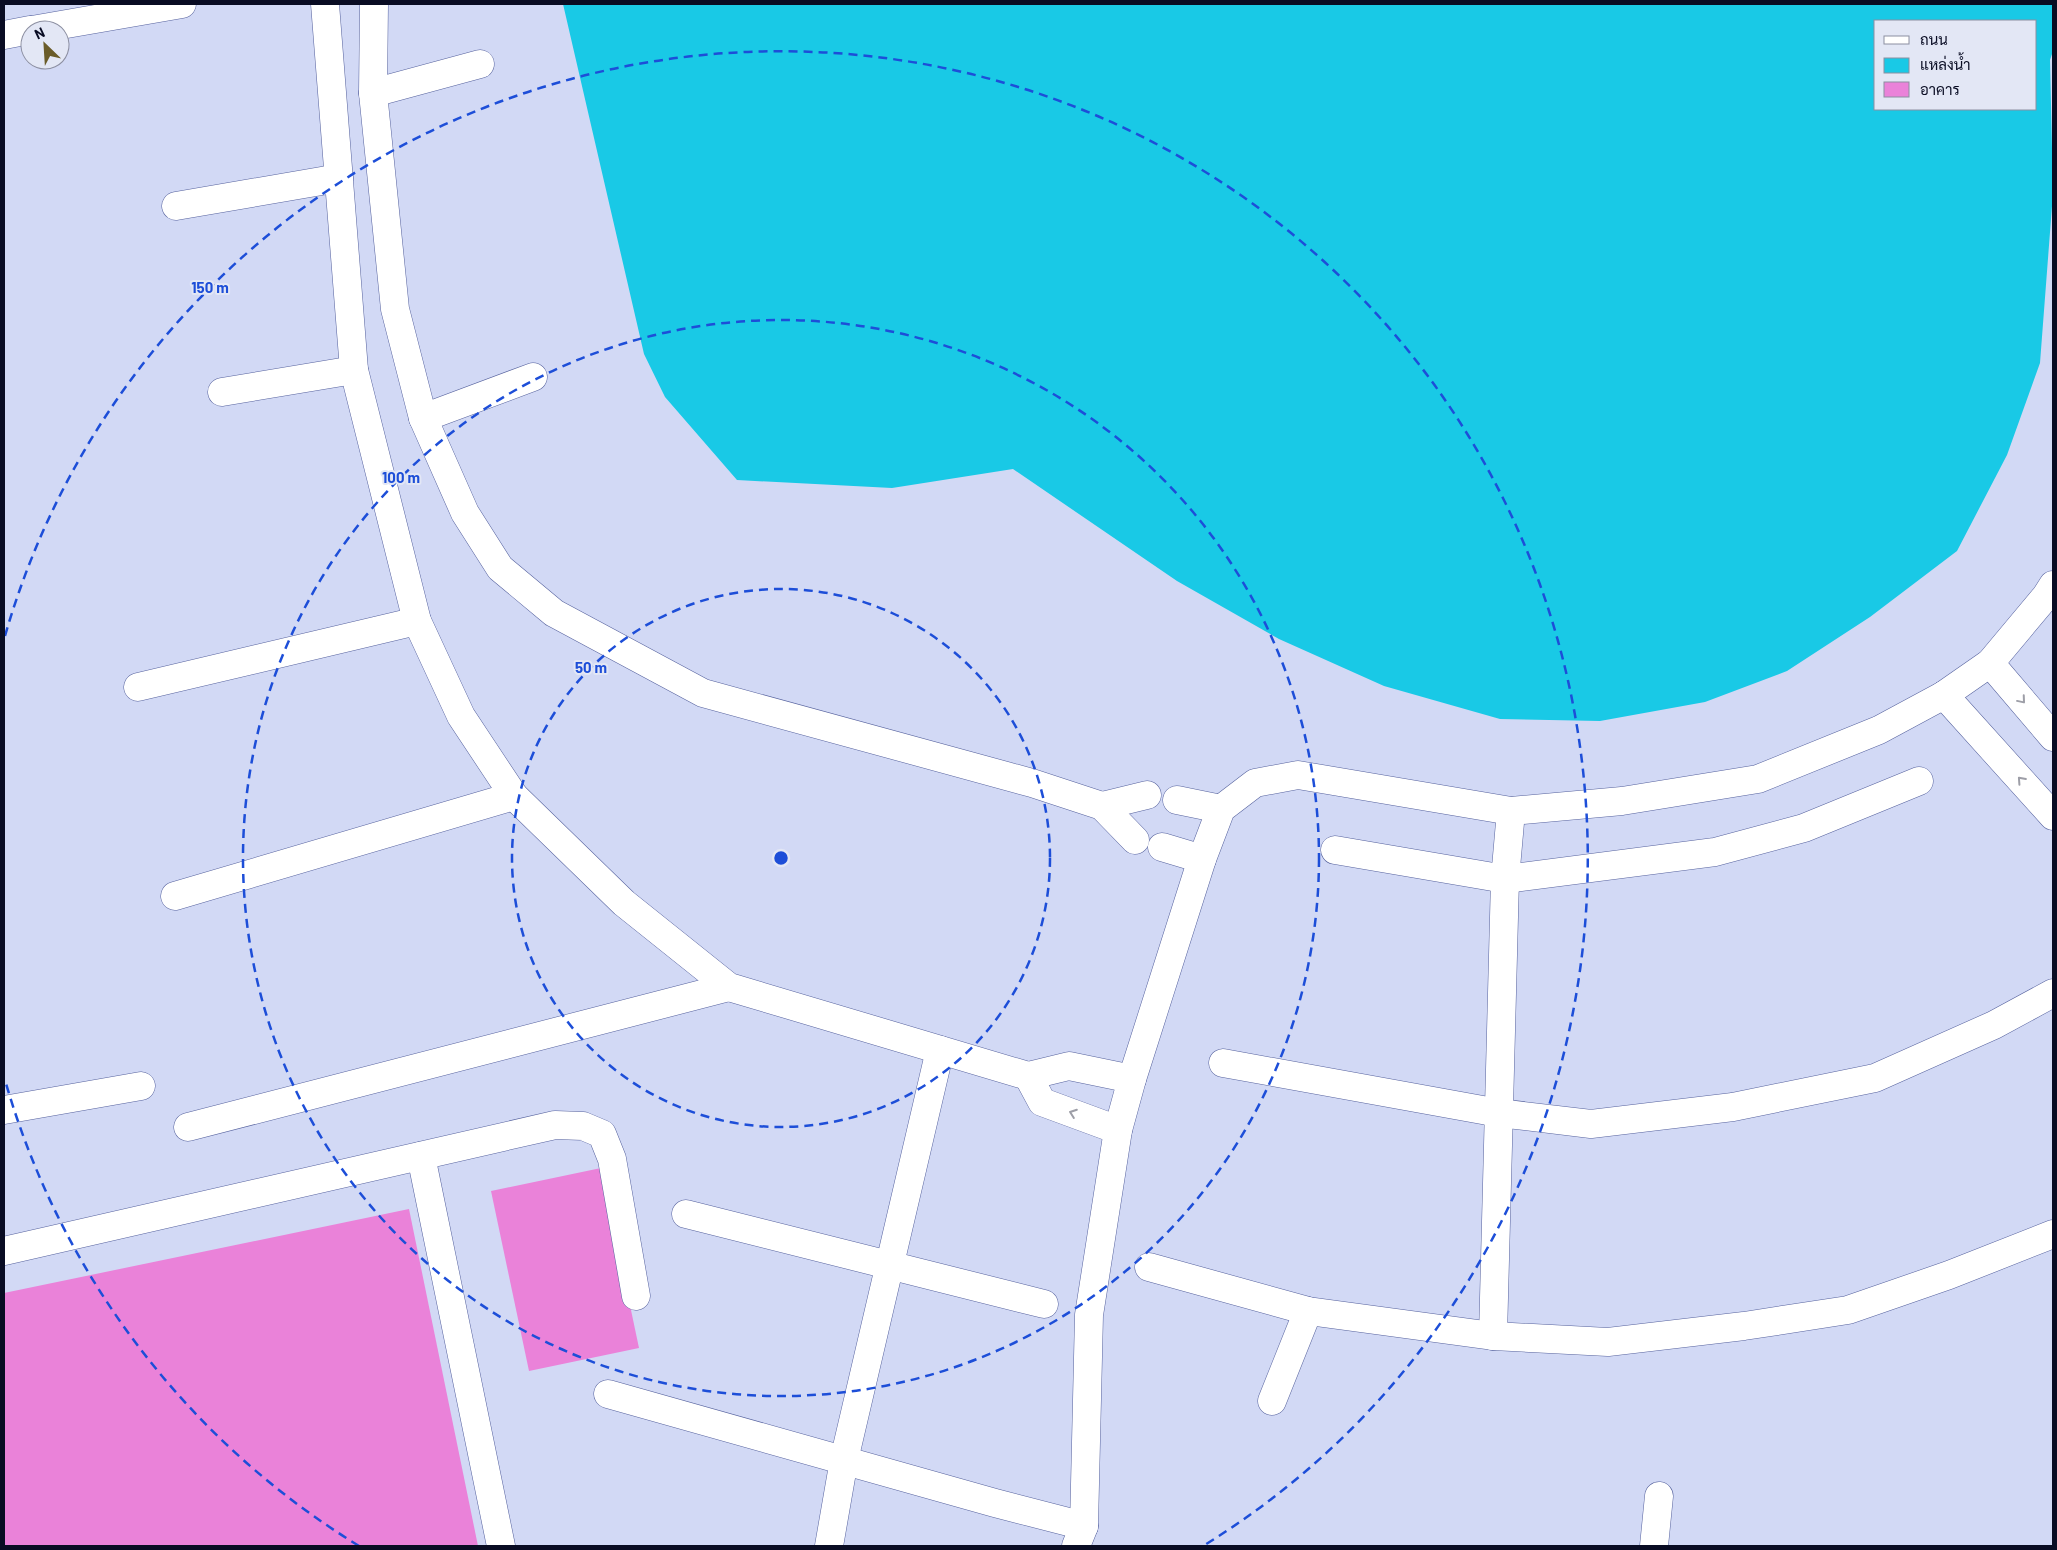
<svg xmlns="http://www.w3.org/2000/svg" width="2057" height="1550" font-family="Barlow,Sarabun,sans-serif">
<rect width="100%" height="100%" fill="#d2d9f5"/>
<path fill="#19c9e6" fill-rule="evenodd" d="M563 4H2053V51L2050 60 2053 193 2040 363 2007 455 1957 551 1870 617 1787 671 1705 702 1600 721 1500 719 1384 686 1279 639 1177 581 1013 469 892 488 737 480 665 397 644 354ZM1876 21H2036V109H1876Z"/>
<g fill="#ea82d9">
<path d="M601 1168 639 1348 529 1371 491 1191Z"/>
<path d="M409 1209 478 1546H4V1293Z"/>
</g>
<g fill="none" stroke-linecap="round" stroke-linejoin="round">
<defs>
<g id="minor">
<path d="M325 4 354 370 417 621 461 716 514 796 624 903 729 987 1028 1076 1069 1066 1132 1079"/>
<path d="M374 4 373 93 395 309 423 418 465 513 500 568 554 613 703 693 1032 783 1102 806 1135 840"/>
<path d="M32 30 182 4"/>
<path d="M4 35 30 30"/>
<path d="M373 93 480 64"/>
<path d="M176 206 339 178"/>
<path d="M222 392 354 370"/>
<path d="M423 418 533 377"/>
<path d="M1990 663 2053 737"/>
<path d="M138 687 417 621"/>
<path d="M1944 695 2053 816"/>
<path d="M1177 800 1221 809"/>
<path d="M1102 806 1147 795"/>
<path d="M1162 847 1202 859"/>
<path d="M1335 850 1505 879 1715 852 1804 828 1919 781"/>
<path d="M175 896 514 796"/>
<path d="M1223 1063 1499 1113 1591 1124 1733 1107 1875 1078 1994 1025 2053 993"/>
<path d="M1028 1076 1042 1102 1118 1130"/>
<path d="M4 1110 141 1086"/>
<path d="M188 1127 729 987"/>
<path d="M421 1156 501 1546"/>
<path d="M686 1214 1044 1304"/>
<path d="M4 1251 555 1125 583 1126 602 1134 612 1159 636 1296"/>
<path d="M1149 1267 1308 1311 1493 1336 1608 1342 1744 1326 1848 1310 1949 1275 2053 1234"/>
<path d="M1493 1336 1505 879 1511 811"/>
<path d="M608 1394 995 1503 1084 1526"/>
<path d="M1272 1401 1308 1311"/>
<path d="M829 1546 844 1460 940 1050"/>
<path d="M1076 1546 1084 1526 1089 1315 1118 1130 1132 1079 1202 859 1221 809 1255 783 1298 775 1511 811 1622 801 1758 779 1879 730 1944 695 1990 663 2046 596 2053 585"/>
<path d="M1654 1546 1659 1496"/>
</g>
</defs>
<use href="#minor" stroke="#56629e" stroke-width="29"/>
<use href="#minor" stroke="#fff" stroke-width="28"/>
</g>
<defs><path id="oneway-chevron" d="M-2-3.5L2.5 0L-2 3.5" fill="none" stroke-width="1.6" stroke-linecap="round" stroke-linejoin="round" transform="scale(1.25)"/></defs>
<g stroke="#9d9ea7">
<use href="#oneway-chevron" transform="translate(2022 700) rotate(50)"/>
<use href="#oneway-chevron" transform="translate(2021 780) rotate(-132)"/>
<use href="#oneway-chevron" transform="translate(1073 1113) rotate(-160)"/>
</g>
<g fill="none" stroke="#1d4ed8" stroke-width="2.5" stroke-dasharray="9 6">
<circle cx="781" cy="858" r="269"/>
<circle cx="781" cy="858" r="538"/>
<path d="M359 1546A807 807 0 0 1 5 1080M5 636A807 807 0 1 1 1203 1546"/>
</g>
<circle cx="781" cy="858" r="8" fill="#1d4ed8" stroke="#e3e7f5" stroke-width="2.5"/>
<g font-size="15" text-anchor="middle" font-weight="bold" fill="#1d4ed8" stroke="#e3e7f5" stroke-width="4" stroke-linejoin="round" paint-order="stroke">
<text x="210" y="293">150 m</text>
<text x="401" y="483">100 m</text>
<text x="591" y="673">50 m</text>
</g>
<rect width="2057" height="1550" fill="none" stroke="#090c23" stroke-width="10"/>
<rect x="1874" y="20" width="162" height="90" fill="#e3e7f5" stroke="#8c8fa1"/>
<rect x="1884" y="36" width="25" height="8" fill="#ffffff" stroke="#8c8fa1"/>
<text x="1920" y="45" font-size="15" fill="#090c23">ถนน</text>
<rect x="1884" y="58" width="25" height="15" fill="#19c9e6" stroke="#8c8fa1"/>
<text x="1920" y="70" font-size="15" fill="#090c23">แหล่งน้ำ</text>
<rect x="1884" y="82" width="25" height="15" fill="#ea82d9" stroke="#8c8fa1"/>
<text x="1920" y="95" font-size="15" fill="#090c23">อาคาร</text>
<g transform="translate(45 45) rotate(335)"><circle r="24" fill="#e3e7f5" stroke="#8c8fa1"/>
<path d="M0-4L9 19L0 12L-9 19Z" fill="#6a5c29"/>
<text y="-8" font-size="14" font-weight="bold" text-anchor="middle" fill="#090c23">N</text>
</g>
</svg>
